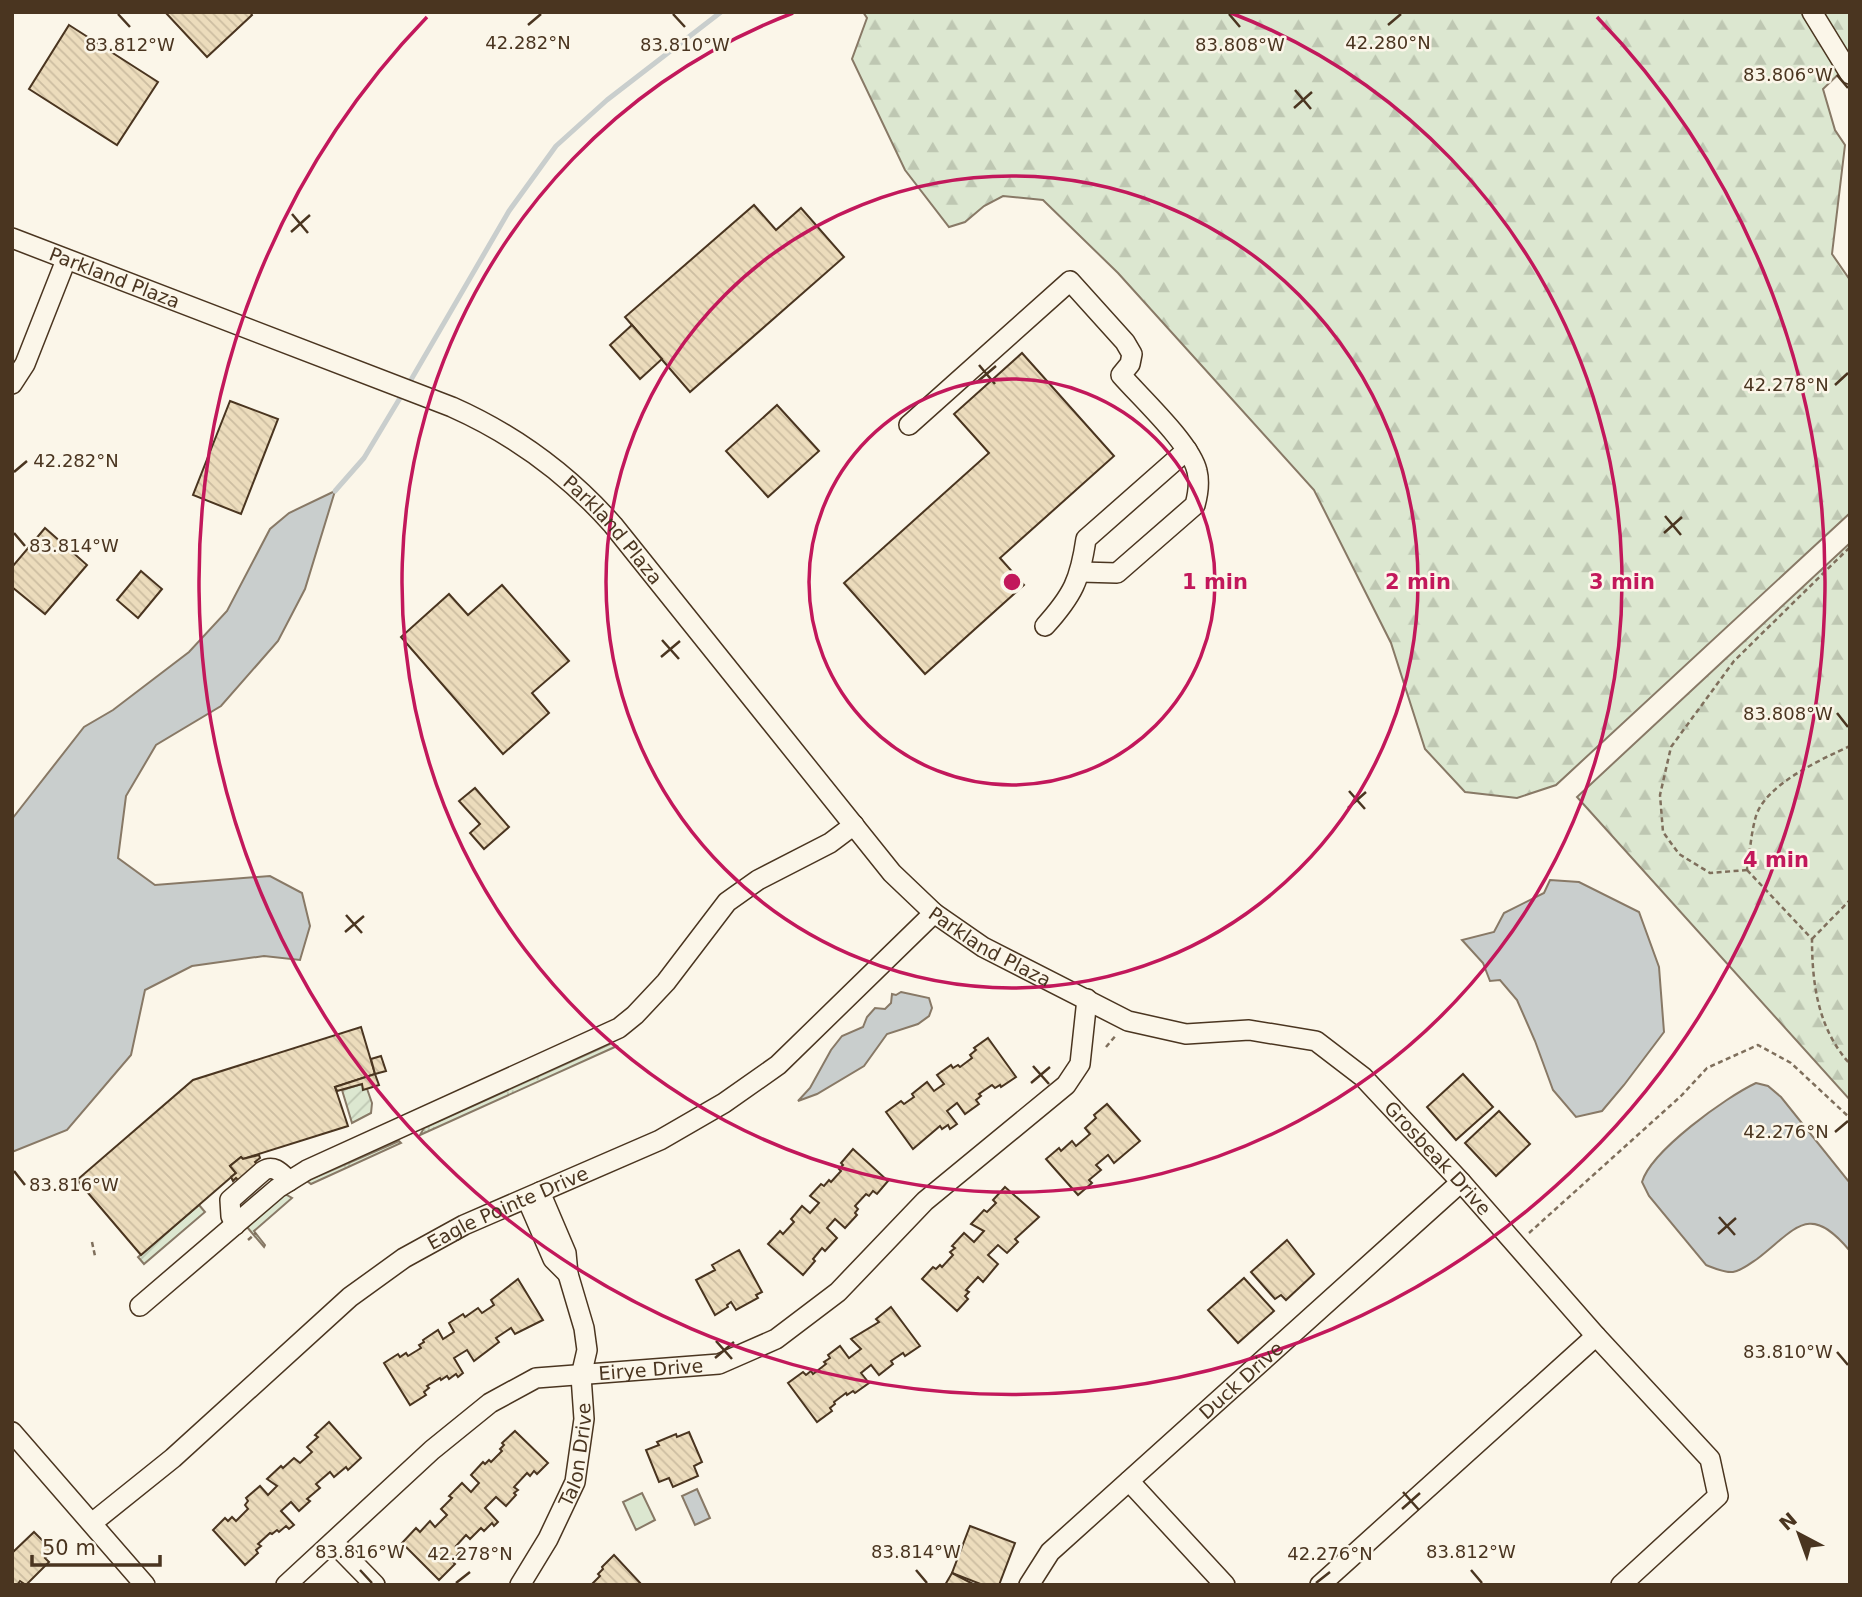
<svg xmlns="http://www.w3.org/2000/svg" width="1862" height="1597" font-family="'DejaVu Sans',sans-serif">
<defs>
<pattern id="grass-tufts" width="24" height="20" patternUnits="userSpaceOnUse" patternTransform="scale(1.75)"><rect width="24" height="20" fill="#dce7d0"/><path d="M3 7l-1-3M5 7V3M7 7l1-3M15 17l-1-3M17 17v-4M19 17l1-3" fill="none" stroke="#bec7b2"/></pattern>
<pattern id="forest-firs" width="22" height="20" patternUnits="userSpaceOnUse" patternTransform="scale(1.75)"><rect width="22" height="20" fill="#dce7d0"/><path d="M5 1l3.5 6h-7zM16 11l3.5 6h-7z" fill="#bec7b2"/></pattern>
<pattern id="garden-furrows" width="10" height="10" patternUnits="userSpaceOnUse" patternTransform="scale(1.75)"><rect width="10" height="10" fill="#dce7d0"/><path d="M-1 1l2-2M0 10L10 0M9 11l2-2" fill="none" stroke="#bec7b2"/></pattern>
<pattern id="building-back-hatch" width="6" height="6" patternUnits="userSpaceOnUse" patternTransform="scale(1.75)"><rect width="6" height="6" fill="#ecdcbc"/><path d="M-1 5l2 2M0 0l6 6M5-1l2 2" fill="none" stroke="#ccbda1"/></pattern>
</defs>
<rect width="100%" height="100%" fill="#fbf6e9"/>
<g fill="url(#grass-tufts)" stroke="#887966" stroke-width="2">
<path d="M612 1043 617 1046 420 1135 424 1128Z"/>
<path d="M399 1141 401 1143 311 1184 307 1181Z"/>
<path d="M285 1194 292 1198 254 1231 265 1245 264 1247 247 1227Z"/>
</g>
<g fill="url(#forest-firs)" stroke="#887966" stroke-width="2">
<path d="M863 12H1850V63L1823 89 1835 130 1845 145 1832 254 1850 280V513L1556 785 1517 798 1465 792 1425 749 1391 643 1314 490 1118 273 1043 200 1003 196 984 206 965 222 949 227 905 170 852 59 867 18Z"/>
<path d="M1850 543V1100L1577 797Z"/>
</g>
<path fill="#dce7d0" stroke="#887966" stroke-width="2" d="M642 1493 655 1520 636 1530 623 1502Z"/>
<g fill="url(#garden-furrows)" stroke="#887966" stroke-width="2">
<path d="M365 1083 372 1103 371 1113 352 1123 342 1090Z"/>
<path d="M199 1205 205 1212 144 1264 138 1257Z"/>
</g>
<g fill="#c9cecd" stroke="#887966" stroke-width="2">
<path d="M335 491 305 589 278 641 221 706 156 745 126 796 118 858 155 885 270 876 302 893 310 926 300 960 264 956 192 966 145 990 131 1055 67 1130 12 1152V819L84 727 113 710 189 652 227 611 270 529 289 513Z"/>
<path d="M1550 880 1579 882 1639 912 1659 967 1664 1032 1624 1085 1602 1111 1576 1117 1553 1090 1535 1041 1517 1000 1500 980 1490 981 1483 963 1462 940 1494 932 1504 913 1544 893Z"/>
<path d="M901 992 929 998 932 1008 929 1016 918 1024 887 1034 864 1066 817 1094 798 1101 810 1088 831 1050 842 1036 863 1027 867 1017 875 1008 885 1009 891 1003 892 994 896 995Z"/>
<path d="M1756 1083 1768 1086 1781 1097 1850 1183V1251C1809 1202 1797 1228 1757 1259 1751 1263 1741 1271 1733 1272 1724 1273 1714 1268 1706 1265L1649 1196 1642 1182C1651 1151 1726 1097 1756 1083Z"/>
<path d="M697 1489 710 1518 695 1525 682 1496Z"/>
</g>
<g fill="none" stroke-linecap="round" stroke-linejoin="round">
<g stroke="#c9cecd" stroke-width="5">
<path d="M408 385 509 211 556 146 607 100 721 12"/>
<path d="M335 491 364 458 403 393"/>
</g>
</g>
<g fill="url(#building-back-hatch)" stroke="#4a3520" stroke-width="2">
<path d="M165 12H250L252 15 207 57Z"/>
<path d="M69 25 158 82 117 145 29 89Z"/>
<path d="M754 205 776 230 801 208 844 257 690 392 625 317Z"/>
<path d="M632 325 662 359 640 379 610 345Z"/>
<path d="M1022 353 1114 456 1000 558 1024 585 925 674 844 583 989 453 954 414Z"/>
<path d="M230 401 278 419 241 514 193 495Z"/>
<path d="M777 405 819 451 768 497 726 451Z"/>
<path d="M45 528 87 565 45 614 12 587V567Z"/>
<path d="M141 571 162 589 138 618 117 600Z"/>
<path d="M502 585 569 661 532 693 549 713 503 754 401 637 449 594 468 615Z"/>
<path d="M475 788 509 827 484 849 470 833 480 824 459 801Z"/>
<path d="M361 1027 375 1074 335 1087 348 1126 243 1159 241 1157 230 1166 236 1173 141 1255 77 1180 193 1080Z"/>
<path d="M988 1038 1016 1077 1001 1087 1000 1085 995 1088 992 1085 979 1094 981 1096 976 1100 979 1104 965 1114 957 1103 947 1111 957 1124 950 1129 948 1125 942 1129 940 1126 913 1149 886 1112 901 1101 904 1104 914 1097 912 1094 927 1082 934 1091 944 1084 937 1075 951 1065 953 1068 958 1065 960 1067 972 1058 970 1055 976 1050 974 1048Z"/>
<path d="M381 1056 386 1071 375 1074 371 1059Z"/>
<path d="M375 1074 379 1085 363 1090 362 1084 337 1091 335 1087Z"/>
<path d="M1463 1074 1493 1107 1456 1140 1427 1107Z"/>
<path d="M1107 1104 1140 1141 1114 1163 1108 1155 1096 1165 1101 1170 1089 1180 1092 1183 1078 1195 1046 1159 1059 1148 1061 1151 1072 1141 1076 1146 1090 1134 1085 1128 1096 1118 1094 1115Z"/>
<path d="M1499 1111 1530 1144 1496 1176 1465 1143Z"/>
<path d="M853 1149 888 1181 877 1194 873 1191 869 1196 866 1194 855 1206 858 1209 855 1213 857 1215 845 1228 835 1219 827 1228 837 1238 825 1251 822 1248 813 1259 815 1261 803 1275 768 1244 780 1231 783 1234 794 1222 791 1219 802 1206 810 1213 819 1203 810 1196 821 1184 824 1186 829 1180 831 1182 841 1171 839 1169 843 1165 841 1163Z"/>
<path d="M259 1155 260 1158 255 1162 259 1167 241 1183 236 1178 233 1181 231 1177 236 1173 230 1166 241 1157 243 1159Z"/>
<path d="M1005 1187 1039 1217 1015 1239 1018 1242 1007 1253 998 1245 988 1255 998 1264 983 1282 978 1277 966 1290 969 1292 965 1296 968 1299 957 1311 922 1279 933 1267 936 1269 940 1265 942 1267 953 1255 950 1252 955 1248 952 1246 964 1233 974 1242 984 1231 971 1224 984 1210 987 1212 996 1203 993 1200Z"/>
<path d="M1287 1240 1314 1274 1286 1300 1281 1295 1275 1299 1251 1272Z"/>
<path d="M739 1250 762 1292 756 1295 758 1298 736 1310 731 1302 727 1305 728 1307 715 1315 696 1280 715 1270 712 1265Z"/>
<path d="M1244 1278 1274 1311 1238 1343 1208 1310Z"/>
<path d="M518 1279 543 1320 515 1334 511 1328 496 1338 499 1342 474 1361 467 1350 454 1358 463 1373 458 1377 456 1374 449 1379 447 1376 441 1380 440 1378 427 1386 429 1388 424 1392 426 1395 410 1405 384 1363 398 1354 400 1357 406 1353 408 1356 421 1348 419 1345 424 1342 423 1340 438 1330 443 1339 454 1332 449 1323 463 1314 465 1317 478 1308 482 1313 494 1305 491 1300Z"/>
<path d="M891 1307 920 1346 905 1356 903 1353 891 1361 893 1364 879 1375 871 1365 861 1373 869 1383 855 1393 853 1391 847 1395 846 1393 834 1402 835 1404 830 1408 832 1411 817 1422 788 1383 803 1372 806 1375 811 1371 813 1374 826 1364 824 1362 830 1358 828 1355 840 1346 849 1358 861 1349 851 1339 879 1322 876 1319Z"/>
<path d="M329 1422 361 1458 348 1470 346 1467 334 1477 330 1472 316 1484 320 1488 307 1499 310 1501 299 1511 291 1502 281 1511 294 1525 289 1529 286 1526 279 1532 277 1530 272 1534 270 1533 258 1544 261 1546 256 1550 258 1553 245 1565 213 1530 225 1518 228 1521 232 1517 236 1521 248 1509 245 1505 248 1501 246 1498 260 1486 268 1495 277 1486 267 1479 281 1466 283 1468 294 1458 300 1463 312 1452 307 1447 318 1437 315 1435Z"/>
<path d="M515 1431 548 1463 537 1474 534 1471 530 1476 527 1473 514 1487 518 1490 514 1493 516 1495 506 1506 496 1497 485 1508 498 1522 494 1526 492 1523 484 1531 481 1528 470 1539 466 1535 456 1546 462 1550 452 1561 455 1564 439 1580 402 1543 416 1528 420 1532 430 1521 435 1527 447 1515 441 1509 452 1498 449 1496 462 1483 471 1492 479 1483 471 1475 483 1462 485 1464 489 1460 491 1462 502 1451 500 1449 504 1445 502 1443Z"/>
<path d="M689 1432 702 1462 694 1466 698 1476 673 1487 669 1478 659 1482 646 1450 659 1445 657 1442 676 1434 677 1437Z"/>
<path d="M970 1526 1015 1543 999 1585H983L952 1573Z"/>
<path d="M34 1532 53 1551 45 1558 49 1562 26 1585 20 1581 17 1585H12V1553Z"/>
<path d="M614 1555 642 1585H591L600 1576 598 1574 603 1569 602 1567Z"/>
<path d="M952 1573 975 1585H945Z"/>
</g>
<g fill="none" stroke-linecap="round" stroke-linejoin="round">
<defs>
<g id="minor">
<path d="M1812 12 1850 74"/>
<path id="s1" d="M12 238 452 407C515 435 567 473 613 525L892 873 934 913 983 947 1128 1021 1186 1034 1249 1030 1316 1041 1363 1077 1461 1182 1596 1336 1710 1459 1718 1496 1621 1585"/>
<path d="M12 384 25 364 66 260"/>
<path d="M909 425 1070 281 1125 342 1132 354 1130 364 1121 375C1141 398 1191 444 1197 471 1200 483 1198 494 1195 505L1117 573 1081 572"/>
<path d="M1045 626C1073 595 1080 580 1086 539L1187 450"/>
<path d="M527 1199 553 1259 568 1274"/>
<path d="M235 1225 231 1216 230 1200 263 1171C274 1164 281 1173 289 1181"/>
<path d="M140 1306 278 1188 307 1170 619 1028 635 1015 666 982 727 902 758 880 830 843 854 825"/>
<path d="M12 1432 145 1585"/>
<path d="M1129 1481 1225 1585"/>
<path id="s2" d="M92 1523 173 1458 350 1297 404 1258 464 1225 660 1140 724 1103 778 1065 934 913"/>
<path d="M333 1542 375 1585"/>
<path id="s3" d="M286 1585 432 1450 490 1403 536 1378 719 1364 776 1339 838 1292 925 1201 1066 1085 1080 1064 1087 999"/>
<path id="s4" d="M520 1585 548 1539 575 1482 584 1419 581 1376 587 1350 584 1328 568 1274 566 1253 540 1192"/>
<path id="s5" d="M1029 1585 1050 1552 1461 1182"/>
<path d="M1320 1585 1596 1336"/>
</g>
</defs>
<use href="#minor" stroke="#4a3520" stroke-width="22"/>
<g stroke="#7f6f5c" stroke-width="2.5" stroke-dasharray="5 3.5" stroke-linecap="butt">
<path d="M1747 870 1710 873 1679 854 1663 832 1660 795 1671 747 1734 661 1850 547"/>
<path d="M1747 870 1812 939C1812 984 1818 1029 1850 1064"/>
<path d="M1747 870C1750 852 1751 833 1756 816 1766 784 1822 759 1850 746"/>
<path d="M1812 939 1850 900"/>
<path d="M1106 1047 1117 1034"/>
<path d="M1529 1233 1681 1096 1707 1068 1758 1045 1791 1063 1850 1118"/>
<path d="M248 1240 256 1233"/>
<path d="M92 1242 95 1256"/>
</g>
<use href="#minor" stroke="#fbf6e9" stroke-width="19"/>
</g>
<path fill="none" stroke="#4a3520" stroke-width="2.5" d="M118 14 130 27M673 14 685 27M1229 14 1240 27M528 25 541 14M1388 25 1401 14M1837 75 1848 88M1295 90 1311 109M1294 108 1312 92M292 214 308 233M291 232 310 215M979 365 995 384M977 382 996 366M1835 385 1848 373M14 472 27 461M1665 516 1681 535M14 533 25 546M1664 533 1682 517M662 640 679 659M661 657 680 641M1837 713 1848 727M1349 791 1365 809M1348 808 1366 792M346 915 362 933M345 932 364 916M1033 1066 1049 1084M1031 1083 1050 1067M1835 1132 1848 1121M14 1171 25 1185M1719 1217 1735 1235M1718 1234 1736 1218M716 1341 732 1359M1837 1352 1848 1365M715 1358 734 1342M1403 1492 1419 1510M1402 1509 1420 1493M360 1570 372 1583M916 1570 927 1583M1471 1570 1482 1583M456 1583 470 1572M1316 1583 1330 1572"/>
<g fill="none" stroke="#c2185b" stroke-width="3.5">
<circle cx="1012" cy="582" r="203"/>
<circle cx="1012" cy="582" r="406"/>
<path d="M1231 13A610 610 0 1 1 793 13"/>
<path d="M1597 17A813 813 0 1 1 427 17"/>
</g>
<g text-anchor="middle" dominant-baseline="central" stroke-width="5" stroke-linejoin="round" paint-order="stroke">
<g font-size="19" fill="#4a3520" stroke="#fbf6e9">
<text stroke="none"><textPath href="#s1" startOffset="110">Parkland Plaza</textPath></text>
<text stroke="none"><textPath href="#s1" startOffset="676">Parkland Plaza</textPath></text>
<text stroke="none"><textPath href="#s1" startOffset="1242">Parkland Plaza</textPath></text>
<text stroke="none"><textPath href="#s1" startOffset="1759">Grosbeak Drive</textPath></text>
<text stroke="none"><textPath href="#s2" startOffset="525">Eagle Pointe Drive</textPath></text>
<text stroke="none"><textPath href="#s3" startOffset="441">Eirye Drive</textPath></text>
<text stroke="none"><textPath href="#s5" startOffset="296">Duck Drive</textPath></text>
<text stroke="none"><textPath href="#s4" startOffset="144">Talon Drive</textPath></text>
</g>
</g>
<g font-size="18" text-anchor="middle" fill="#4a3520" stroke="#fbf6e9" stroke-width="5" stroke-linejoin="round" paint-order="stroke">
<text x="528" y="49">42.282°N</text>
<text x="1388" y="49">42.280°N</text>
<text x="130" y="51">83.812°W</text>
<text x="685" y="51">83.810°W</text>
<text x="1240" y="51">83.808°W</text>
<text x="1788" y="81">83.806°W</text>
<text x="1786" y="391">42.278°N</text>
<text x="76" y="467">42.282°N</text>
<text x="74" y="552">83.814°W</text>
<text x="1788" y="720">83.808°W</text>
<text x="1786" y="1138">42.276°N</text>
<text x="74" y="1191">83.816°W</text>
<text x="1788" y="1358">83.810°W</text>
<text x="360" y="1558">83.816°W</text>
<text x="916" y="1558">83.814°W</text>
<text x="1471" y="1558">83.812°W</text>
<text x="470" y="1560">42.278°N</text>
<text x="1330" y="1560">42.276°N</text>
</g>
<circle cx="1012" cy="582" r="10" fill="#c2185b" stroke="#fbf6e9" stroke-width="3.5"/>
<g font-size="21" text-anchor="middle" font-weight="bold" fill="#c2185b" stroke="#fbf6e9" stroke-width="5" stroke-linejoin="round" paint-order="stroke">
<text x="1215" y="589">1 min</text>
<text x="1418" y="589">2 min</text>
<text x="1622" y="589">3 min</text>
<text x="1776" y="867">4 min</text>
</g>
<rect width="1862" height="1597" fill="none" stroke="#4a3520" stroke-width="28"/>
<g transform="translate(1799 1534) rotate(319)" stroke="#fbf6e9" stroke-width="5" paint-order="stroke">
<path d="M0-5L12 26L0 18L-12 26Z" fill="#4a3520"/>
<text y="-10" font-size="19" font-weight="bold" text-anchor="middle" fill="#4a3520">N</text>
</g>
<path d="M32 1555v10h128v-10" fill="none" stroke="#4a3520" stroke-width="3.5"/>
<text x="42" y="1555" font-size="21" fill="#4a3520" stroke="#fbf6e9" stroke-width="5" paint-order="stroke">50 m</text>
</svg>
